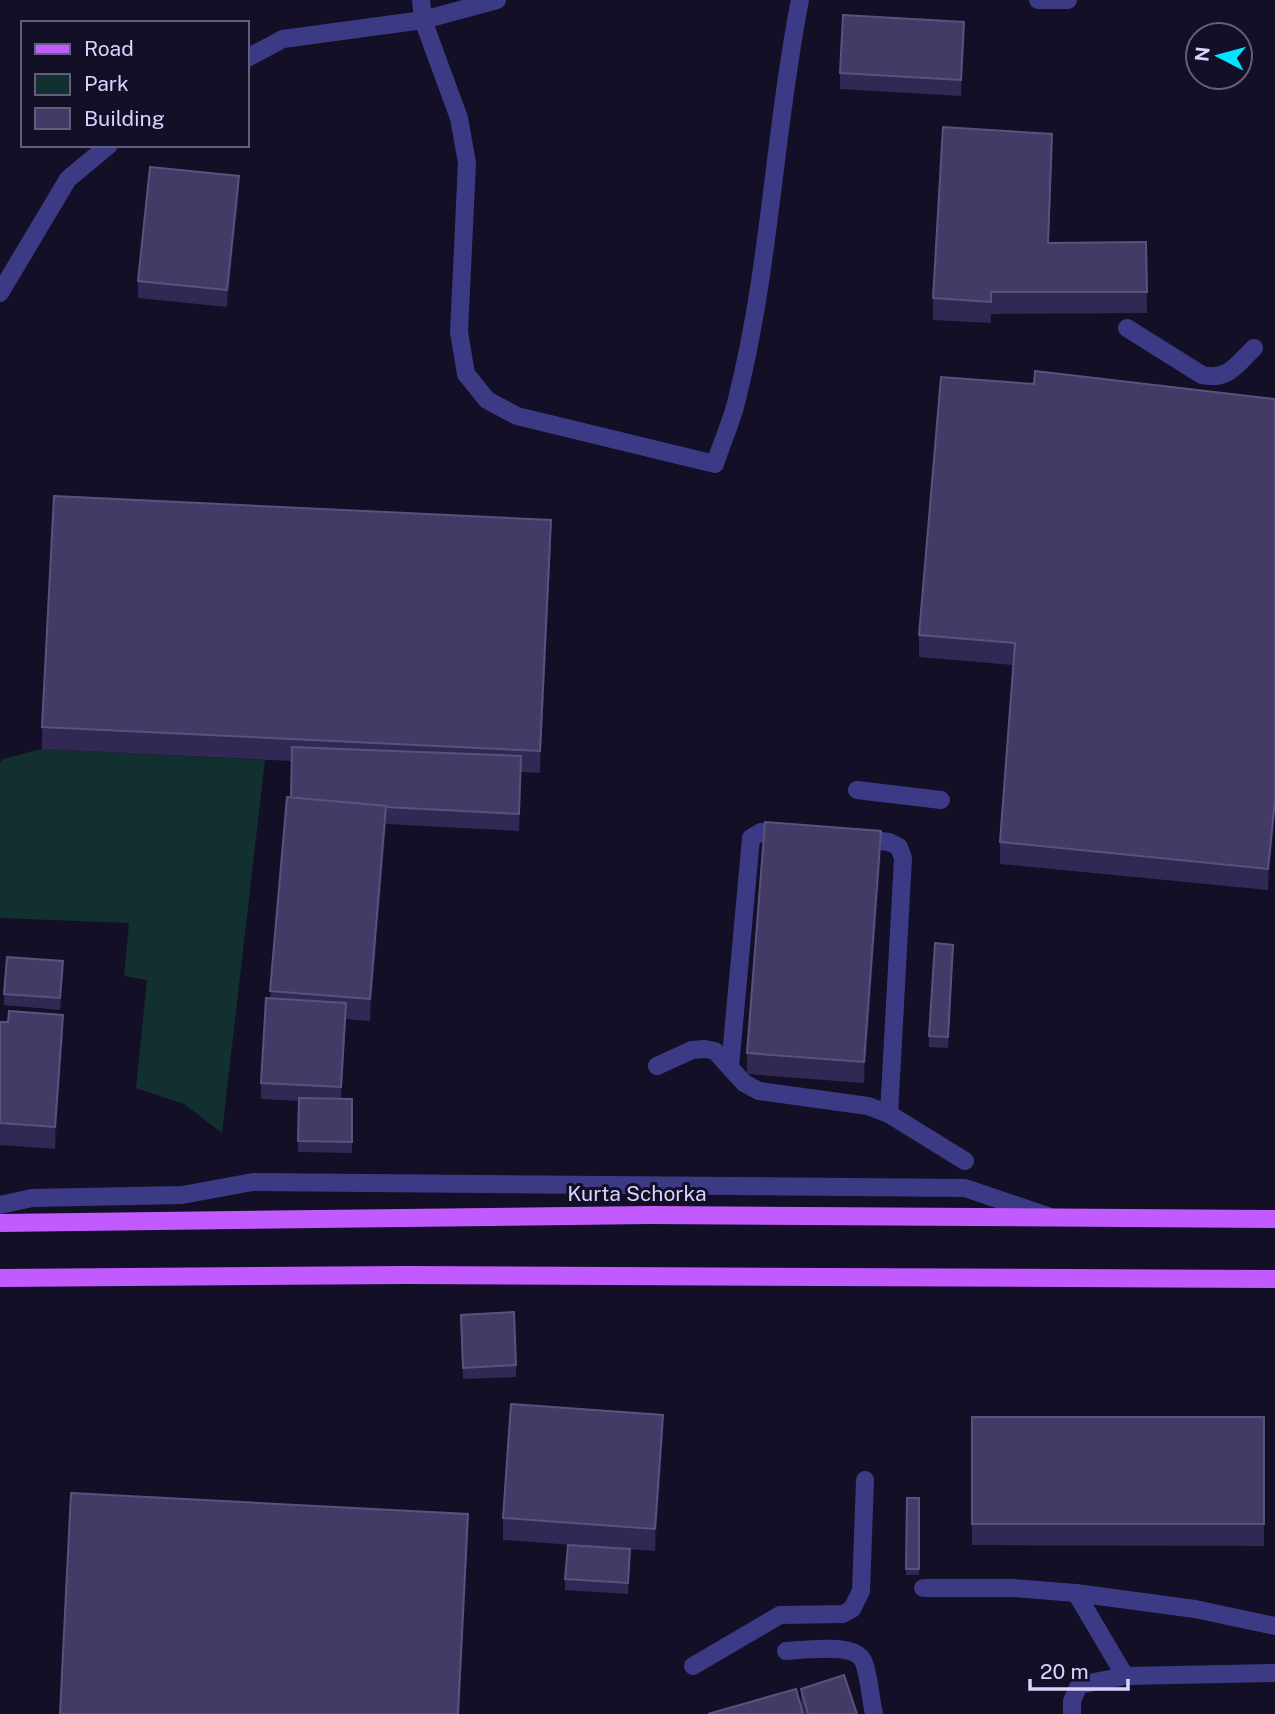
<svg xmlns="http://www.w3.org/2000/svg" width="1275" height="1714" font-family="'Public Sans',sans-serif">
<rect width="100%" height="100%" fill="#130f26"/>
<path fill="#12302f" d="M42 749 265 760 222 1133 184 1104 136 1088 147 980 124 976 129 923 0 918V762L3 759Z"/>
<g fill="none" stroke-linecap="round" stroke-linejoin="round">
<g stroke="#3d3a85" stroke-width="18">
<path d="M421 0 423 20 497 0"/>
<path d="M1038 0H1068"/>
<path d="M247 58 283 39 423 20 459 118 467 163 459 332 466 374 487 400 517 416 715 464C722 442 732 421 737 399 770 268 774 132 800 0"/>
<path d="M0 293 68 179 109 145"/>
<path d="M1127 328 1202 375C1228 381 1237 364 1254 348"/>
<path d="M857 790 941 800"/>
<path d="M857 838 889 842 899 847 903 858 889 1114"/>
<path d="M657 1066 692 1050 705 1049 715 1051 744 1083 759 1091 868 1106 889 1114 965 1161"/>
<path d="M730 1067 751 838 761 832 787 833"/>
<path d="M0 1205 32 1198 182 1195 253 1182 965 1188 1048 1216"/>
<path d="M923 1588H1014L1076 1593 1195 1609 1275 1626"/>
<path d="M1076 1593 1125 1676"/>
<path d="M786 1651C803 1650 852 1643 862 1659 868 1667 871 1702 874 1714"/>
<path d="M693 1666 780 1615 843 1614 852 1609 861 1591 865 1480"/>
<path d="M1072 1714V1701L1079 1685 1125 1676 1275 1673"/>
</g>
<g stroke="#c25bff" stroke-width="18">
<path d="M0 1223 650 1215 1275 1219"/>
<path d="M0 1278 406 1275 1275 1279"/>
</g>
</g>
<g fill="#312854">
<path d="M964 39 961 96 840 89V73Z"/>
<path d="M1052 155 1049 243 1146 242 1147 313 991 314V323L933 320V298Z"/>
<path d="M239 192 227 307 138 298V281Z"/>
<path d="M1275 399 1268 890 1000 864V842L1013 665 919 657V635Z"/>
<path d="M551 542 540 773 521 772 519 831 386 824 370 1021 346 1019 341 1098 352 1099V1153L298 1152 299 1101 261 1099V1083L291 798 292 761 42 749V727Z"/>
<path d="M881 852 864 1083 747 1074V1053Z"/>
<path d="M953 956 948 1048 929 1047V1036Z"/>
<path d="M63 972 60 1010 4 1005V994Z"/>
<path d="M0 1022H8L63 1036 55 1149 0 1145Z"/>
<path d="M461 1326 516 1365V1377L463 1379Z"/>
<path d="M972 1417H1264V1546L972 1545Z"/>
<path d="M663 1436 655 1551 503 1540V1518Z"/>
<path d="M907 1498H919V1575H906Z"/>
<path d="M630 1560 628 1594 565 1590V1579Z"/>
<path d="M801 1689 857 1714H804L801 1706Z"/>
</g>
<g fill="#1d163a">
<path d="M964 22V39L961 96V80Z"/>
<path d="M1052 134V155L1048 264V243Z"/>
<path d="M239 176V192L227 307V290Z"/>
<path d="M551 520V542L540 773V751Z"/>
<path d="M1275 800V821L1268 890V869Z"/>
<path d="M386 806V828L370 1021V999Z"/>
<path d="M881 831V852L864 1083V1062Z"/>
<path d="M346 1003V1019L341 1104V1087Z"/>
<path d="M63 1015V1036L55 1149V1127Z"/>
<path d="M663 1415V1436L655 1551V1529Z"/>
<path d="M468 1514V1536L459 1714H458Z"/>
</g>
<g fill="#433a66" stroke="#5a527e" stroke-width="2">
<path d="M843 15 964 22 961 80 840 73Z"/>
<path d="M943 127 1052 134 1048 243 1146 242 1147 292H991V302L933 298Z"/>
<path d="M150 167 239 176 227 290 138 281Z"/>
<path d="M1035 371 1275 399V800L1268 869 1000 842 1015 643 919 635 941 377 1034 384Z"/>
<path d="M54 496 551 520 540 751 42 727Z"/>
<path d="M292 747 521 756 519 814 386 807V806L291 798Z"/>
<path d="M287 797 386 806 370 999 270 991Z"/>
<path d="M765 822 881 831 864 1062 747 1053Z"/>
<path d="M935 943 953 945 948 1037 929 1036Z"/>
<path d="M7 957 63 961 60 998 4 994Z"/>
<path d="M266 998 346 1003 341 1087 261 1083Z"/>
<path d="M9 1011 63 1015 55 1127 0 1123V1022H8Z"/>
<path d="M299 1098 352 1099V1142L298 1141Z"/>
<path d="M514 1312 516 1365 463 1368 461 1315Z"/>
<path d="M511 1404 663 1415 655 1529 503 1518Z"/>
<rect x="972" y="1417" width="292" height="107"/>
<path d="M71 1493 468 1514 458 1714H60Z"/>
<path d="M907 1498H919V1569H906Z"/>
<path d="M568 1545 630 1549 628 1583 565 1579Z"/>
<path d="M844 1675 857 1714H808L801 1689Z"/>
<path d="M796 1689 803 1714H708Z"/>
</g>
<g text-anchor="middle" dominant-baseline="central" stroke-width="6" stroke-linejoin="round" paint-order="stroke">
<g font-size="21" fill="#d9d4ff" stroke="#130f26">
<text x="637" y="1193">Kurta Schorka</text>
</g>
</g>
<rect x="21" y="21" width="228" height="126" fill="#130f26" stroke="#625e7d" stroke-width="2"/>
<rect x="35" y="44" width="35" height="10" fill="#c25bff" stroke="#625e7d" stroke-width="2"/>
<text x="84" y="56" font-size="21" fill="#d9d4ff">Road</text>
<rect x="35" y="74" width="35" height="21" fill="#12302f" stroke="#625e7d" stroke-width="2"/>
<text x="84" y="91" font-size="21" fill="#d9d4ff">Park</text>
<rect x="35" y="108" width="35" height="21" fill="#433a66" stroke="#625e7d" stroke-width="2"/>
<text x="84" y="126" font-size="21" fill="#d9d4ff">Building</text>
<g transform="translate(1219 56) rotate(276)"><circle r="33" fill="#130f26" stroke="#625e7d" stroke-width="2"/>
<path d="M0-5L12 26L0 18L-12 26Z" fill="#00e5ff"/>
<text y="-10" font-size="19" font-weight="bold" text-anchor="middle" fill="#d9d4ff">N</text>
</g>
<path d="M1030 1679v10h98v-10" fill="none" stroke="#d9d4ff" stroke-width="3.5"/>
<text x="1040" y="1679" font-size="21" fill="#d9d4ff" stroke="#130f26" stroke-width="5" paint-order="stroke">20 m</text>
</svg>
